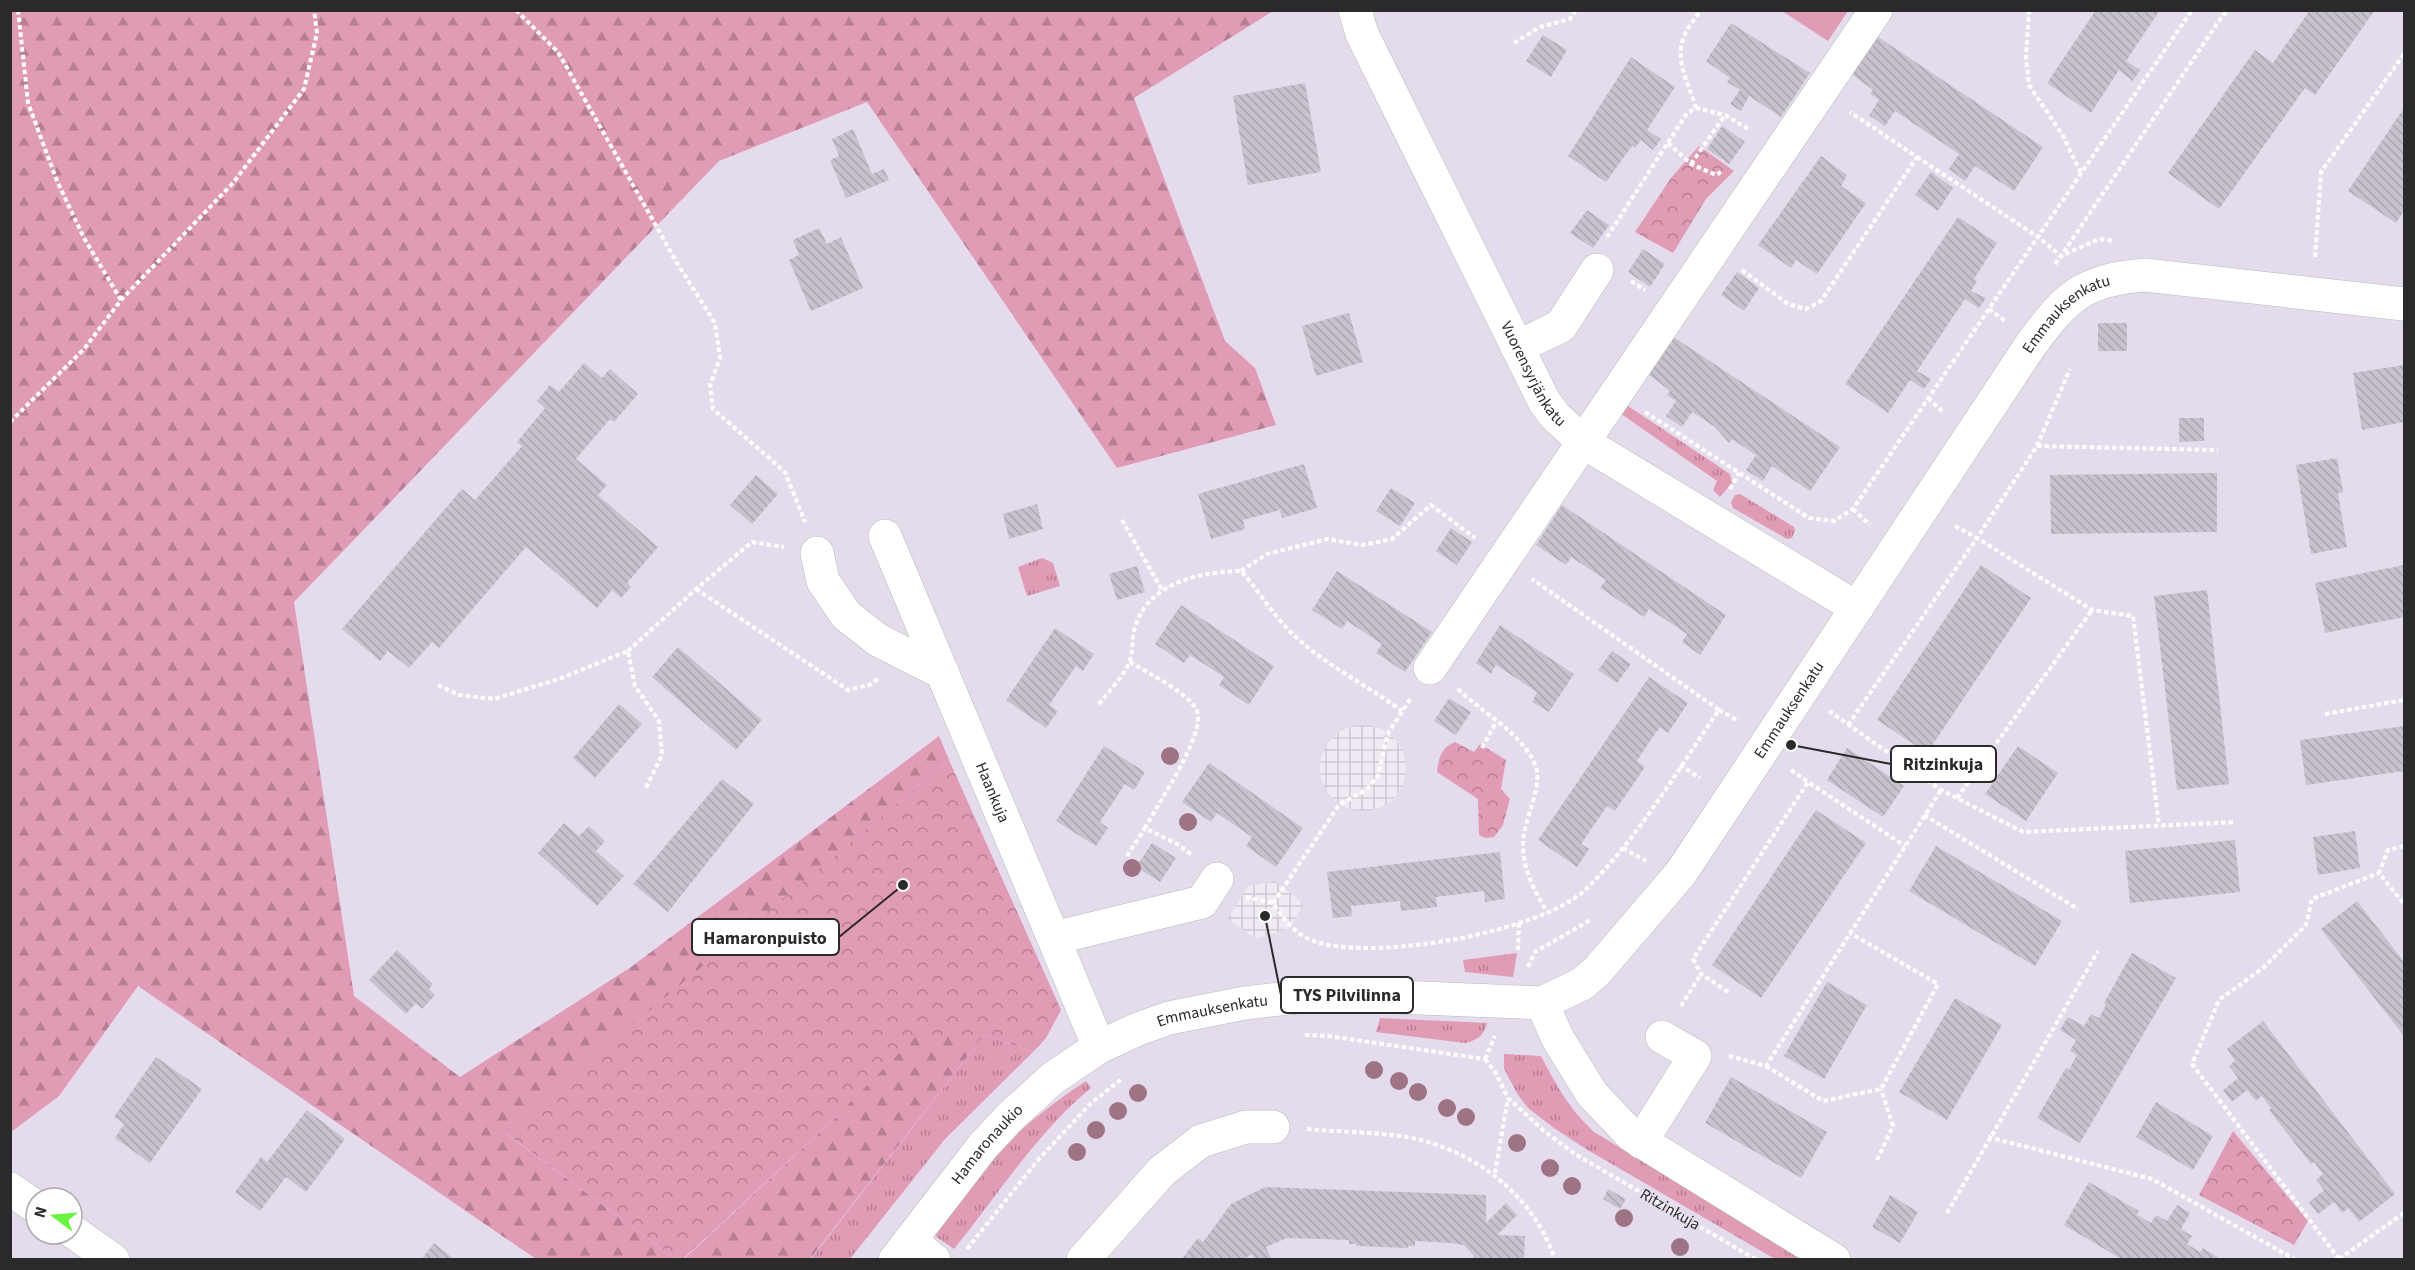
<svg xmlns="http://www.w3.org/2000/svg" width="2415" height="1270" font-family="'Source Sans 3',sans-serif">
<defs>
<pattern id="grass-tufts" width="24" height="20" patternUnits="userSpaceOnUse" patternTransform="scale(1.5)"><rect width="24" height="20" fill="#e09bb5"/><path d="M3 7l-1-3M5 7V3M7 7l1-3M15 17l-1-3M17 17v-4M19 17l1-3" fill="none" stroke="#b67f93"/></pattern>
<pattern id="forest-firs" width="22" height="20" patternUnits="userSpaceOnUse" patternTransform="scale(1.5)"><rect width="22" height="20" fill="#e09bb5"/><path d="M5 1l3.5 6h-7zM16 11l3.5 6h-7z" fill="#b67f93"/></pattern>
<pattern id="park-crowns" width="20" height="18" patternUnits="userSpaceOnUse" patternTransform="scale(1.5)"><rect width="20" height="18" fill="#e09bb5"/><path d="M2 6a3 3 0 1 1 6 0M12 15a3 3 0 1 1 6 0" fill="none" stroke="#b67f93"/></pattern>
<pattern id="plaza-grid" width="8" height="8" patternUnits="userSpaceOnUse" patternTransform="scale(1.5)"><rect width="8" height="8" fill="#f0eaf4"/><path d="M0 4h8M4 0v8" fill="none" stroke="#cec9d1"/></pattern>
<pattern id="building-back-hatch" width="6" height="6" patternUnits="userSpaceOnUse" patternTransform="scale(1.5)"><rect width="6" height="6" fill="#c8c1ce"/><path d="M-1 5l2 2M0 0l6 6M5-1l2 2" fill="none" stroke="#aca6b1"/></pattern>
</defs>
<rect width="100%" height="100%" fill="#e4dcec"/>
<g fill="url(#grass-tufts)">
<path d="M1628 406 1730 474 1732 483 1720 497 1713 490 1717 481 1620 413Z"/>
<path d="M1740 494 1794 527 1795 530 1792 538 1787 539 1733 508 1731 502 1735 495Z"/>
<path d="M1042 558 1053 563 1060 586 1027 596 1018 567Z"/>
<path d="M1517 953 1513 977 1465 972 1463 960Z"/>
<path d="M1380 1018 1487 1023C1484 1036 1477 1040 1465 1043L1376 1032Z"/>
<path d="M984 1035 1033 1052 945 1139 850 1259 810 1260Z"/>
<path d="M1504 1054 1541 1056C1556 1085 1570 1110 1594 1132L1805 1259H1775L1586 1149 1554 1128 1528 1108 1518 1095 1504 1069Z"/>
<path d="M1086 1081 1091 1088C1038 1131 997 1196 954 1249L932 1234C947 1215 961 1194 977 1175 1008 1139 1046 1107 1086 1081Z"/>
</g>
<g fill="url(#forest-firs)">
<path d="M11 11H1273L1134 98 1225 341 1255 368 1276 425 1117 468 867 102 719 161 294 602 354 996 460 1077 631 967 939 736 949 760 505 1133 676 1259H536L138 986 59 1096 11 1132Z"/>
<path d="M992 920 984 1035 810 1259 683 1260 836 1117Z"/>
</g>
<g fill="url(#park-crowns)">
<path d="M1699 146 1734 171 1706 199 1673 253 1635 232 1671 178Z"/>
<path d="M1455 742 1474 752 1480 744 1506 760 1501 789 1510 799 1503 825 1494 837 1485 838 1479 835 1478 799 1437 772C1439 757 1441 748 1455 742Z"/>
<path d="M949 760 1061 1010 1046 1038 1033 1052 984 1035H917L836 1117 683 1259H676L504 1132Z"/>
<path d="M2233 1131 2308 1221 2294 1245 2199 1195Z"/>
</g>
<path fill="#e09bb5" d="M1782 11H1848L1828 41Z"/>
<g fill="url(#plaza-grid)">
<circle cx="1363" cy="768" r="43"/>
<path d="M1275 881 1304 904 1290 928 1256 939 1228 919 1248 886Z"/>
</g>
<g fill="url(#building-back-hatch)">
<path d="M2096 10H2160L2126 61 2140 70 2133 81 2119 70 2091 113 2047 83Z"/>
<path d="M2310 10H2375L2315 95 2305 88 2219 209 2168 173 2255 50 2273 63Z"/>
<path d="M1731 23 1810 73 1781 117 1749 96 1741 111 1730 104 1740 90 1727 82 1730 78 1706 61Z"/>
<path d="M1543 35 1567 50 1551 77 1526 61Z"/>
<path d="M1875 35 2043 147 2014 191 1975 166 1965 181 1949 169 1959 154 1895 111 1885 126 1869 115 1879 100 1870 94 1873 90 1850 73Z"/>
<path d="M1631 57 1675 87 1647 130 1661 139 1653 150 1641 140 1635 148 1632 146 1606 182 1568 156Z"/>
<path d="M1305 83 1321 172 1248 185 1233 96Z"/>
<path d="M2404 108V211L2396 223 2348 191Z"/>
<path d="M1722 126 1745 142 1729 164 1707 149Z"/>
<path d="M853 129 872 174 884 169 889 180 846 198 830 160 839 156 832 139Z"/>
<path d="M1821 156 1847 175 1841 186 1866 203 1817 274 1796 260 1791 268 1758 245Z"/>
<path d="M1931 172 1953 188 1938 211 1915 195Z"/>
<path d="M1587 210 1609 225 1593 248 1570 233Z"/>
<path d="M1958 217 1997 243 1974 279 1977 281 1971 291 1986 298 1979 308 1965 299 1917 371 1931 379 1924 389 1910 380 1888 413 1845 384Z"/>
<path d="M819 228 827 244 841 237 863 288 811 311 789 260 799 255 793 240Z"/>
<path d="M1643 249 1665 264 1650 287 1628 272Z"/>
<path d="M1737 272 1759 288 1744 311 1721 295Z"/>
<path d="M1349 313 1363 362 1316 376 1302 326Z"/>
<rect x="2098" y="323" width="29" height="28"/>
<path d="M1672 336 1840 447 1810 491 1772 466 1763 481 1746 470 1756 455 1732 439 1729 443 1715 427 1692 412 1682 427 1666 416 1676 401 1667 395 1670 391 1647 373Z"/>
<path d="M584 363 602 378 610 369 638 394 614 422 610 419 576 459 607 485 598 495 658 547 627 583 631 587 621 598 612 590 597 608 526 547 439 648 432 642 409 668 388 651 380 661 342 629 462 489 475 500 522 446 517 442 545 408 537 401 550 385 559 392Z"/>
<path d="M2404 365V422L2362 430 2353 373Z"/>
<path d="M2179 418H2204V441L2179 442Z"/>
<path d="M2337 458 2343 492 2338 493 2347 547 2311 554 2296 465Z"/>
<path d="M1304 464 1317 508 1282 518 1280 510 1243 520 1245 529 1211 539 1198 494Z"/>
<path d="M2217 473V532L2051 534 2050 475Z"/>
<path d="M756 475 778 494 752 524 730 505Z"/>
<path d="M1391 488 1415 503 1400 526 1376 511Z"/>
<path d="M1037 504 1043 529 1009 539 1003 514Z"/>
<path d="M1562 505 1726 615 1700 655 1682 642 1687 634 1649 609 1644 617 1600 588 1606 580 1588 568 1571 557 1566 565 1536 545Z"/>
<path d="M1451 528 1472 542 1457 565 1436 551Z"/>
<path d="M1981 565 2031 598 1927 753 1877 720Z"/>
<path d="M2404 565V617L2325 633 2315 583Z"/>
<path d="M1137 566 1145 592 1117 600 1109 574Z"/>
<path d="M1337 571 1432 632 1405 672 1376 653 1382 644 1347 621 1342 629 1312 610Z"/>
<path d="M2207 590 2229 784 2177 790 2154 596Z"/>
<path d="M1181 605 1274 666 1249 705 1219 685 1224 677 1190 655 1184 663 1155 644Z"/>
<path d="M1500 625 1574 674 1549 712 1532 702 1537 692 1496 665 1491 674 1476 663Z"/>
<path d="M1055 628 1094 654 1083 671 1076 666 1049 705 1058 711 1046 728 1006 700Z"/>
<path d="M678 647 762 720 736 750 652 677Z"/>
<path d="M1612 651 1631 664 1617 683 1598 670Z"/>
<path d="M1649 677 1688 703 1668 733 1660 727 1648 744 1637 761 1645 767 1615 811 1607 806 1581 844 1589 849 1577 867 1538 840Z"/>
<path d="M1449 698 1471 712 1456 735 1434 721Z"/>
<path d="M619 704 642 724 595 778 573 758Z"/>
<path d="M2404 726V771L2306 785 2300 740Z"/>
<path d="M1104 746 1145 772 1134 790 1125 784 1100 822 1108 828 1096 846 1056 821Z"/>
<path d="M2018 746 2058 773 2026 821 1985 794Z"/>
<path d="M1847 748 1904 786 1883 817 1827 780Z"/>
<path d="M1209 763 1303 828 1276 867 1246 846 1252 837 1217 813 1211 822 1182 802Z"/>
<path d="M722 779 754 804 668 912 633 884Z"/>
<path d="M1816 810 1866 843 1761 998 1712 965Z"/>
<path d="M564 823 579 836 589 826 605 841 596 851 624 876 597 906 538 853Z"/>
<path d="M2355 831 2360 868 2318 875 2313 837Z"/>
<path d="M2235 840 2240 892 2130 903 2125 851Z"/>
<path d="M1152 843 1176 858 1160 882 1136 867Z"/>
<path d="M1936 846 2062 921 2035 966 1909 891Z"/>
<path d="M1500 852 1505 899 1485 902 1484 891 1436 897 1437 907 1401 911 1400 901 1351 906 1352 916 1333 918 1327 872Z"/>
<path d="M2357 901 2404 962V1036L2321 929Z"/>
<path d="M397 950 433 984 429 989 435 995 422 1009 416 1003 406 1014 369 980Z"/>
<path d="M2132 953 2176 978 2080 1143 2037 1118 2066 1068 2069 1070 2077 1055 2070 1051 2076 1040 2060 1030 2068 1017 2084 1026 2091 1014 2099 1018 2106 1005 2104 1003Z"/>
<path d="M1827 982 1867 1005 1824 1079 1784 1056Z"/>
<path d="M1955 998 2002 1025 1947 1120 1899 1092Z"/>
<path d="M2263 1021 2395 1194 2359 1222 2348 1208 2342 1213 2334 1202 2318 1214 2309 1202 2324 1190 2316 1180 2323 1174 2314 1162 2311 1164 2269 1110 2271 1108 2262 1096 2256 1101 2247 1090 2232 1102 2223 1090 2238 1078 2229 1066 2235 1061 2227 1049Z"/>
<path d="M156 1057 202 1089 150 1163 115 1138 124 1124 114 1117Z"/>
<path d="M1731 1077 1827 1132 1801 1178 1705 1123Z"/>
<path d="M2156 1102 2213 1136 2193 1170 2136 1137Z"/>
<path d="M307 1110 345 1139 306 1192 286 1177 260 1211 235 1192 261 1157 267 1162Z"/>
<path d="M2089 1182 2139 1211 2137 1215 2151 1223 2156 1215 2167 1221 2177 1205 2190 1213 2181 1229 2192 1236 2187 1244 2200 1252 2203 1248 2222 1260H2123L2064 1225Z"/>
<path d="M1265 1187 1486 1195V1223L1506 1203 1517 1215 1497 1235 1525 1236 1524 1260H1473L1474 1256 1464 1245 1451 1243 1415 1241V1246H1408V1248L1356 1246V1244H1349V1240L1287 1238 1266 1247 1272 1260H1255L1252 1254 1243 1260H1181L1198 1238 1203 1242 1231 1204Z"/>
<path d="M1608 1189 1626 1199 1620 1209 1603 1199Z"/>
<path d="M1890 1195 1918 1212 1900 1243 1872 1227Z"/>
<path d="M434 1243 455 1260H421Z"/>
</g>
<g fill="none" stroke-linecap="round" stroke-linejoin="round">
<defs>
<g id="minor">
<path id="s2" d="M1355 10 1362 34 1544 401 1555 416 1583 442 1857 608"/>
<path d="M1517 347 1561 326 1597 270"/>
<path id="s3" d="M885 536 1099 1047"/>
<path d="M817 553 823 581 846 615 878 640 943 673"/>
<path d="M1430 668 1876 10"/>
<path d="M1054 938 1202 902 1217 879"/>
<path d="M1542 1003 1558 1039 1592 1094 1631 1135 1834 1260"/>
<path d="M1641 1142 1695 1056 1662 1037"/>
<path d="M10 1189 36 1207"/>
<path d="M72 1231 113 1260"/>
<path d="M910 1241 934 1260"/>
<path id="s4" d="M895 1260 983 1146 1011 1116 1053 1078 1099 1047 1138 1029 1169 1018 1245 1003 1323 994 1542 1003 1582 984 1597 971 1681 873 2030 346C2066 297 2082 280 2145 275L2404 304"/>
<path d="M1083 1260 1162 1171 1201 1141 1246 1127H1273"/>
</g>
</defs>
<use href="#minor" stroke="#b3bdb0" stroke-width="34"/>
<g stroke="#fff" stroke-width="4" stroke-dasharray="4.5 3" stroke-linecap="butt">
<path d="M18 10 28 103 57 181 84 238 121 300"/>
<path d="M516 10 558 52 677 263 715 323 720 358 710 385 713 409 785 472 805 522"/>
<path d="M2029 10 2026 57 2029 85 2063 136 2081 173"/>
<path d="M1514 43 1540 27 1570 19 1576 10"/>
<path d="M1696 108C1690 86 1675 63 1683 39 1686 29 1695 19 1701 10"/>
<path d="M1668 143 1691 164 1716 175 1721 172"/>
<path d="M1917 157 2038 237 2061 256 2223 15 2231 10"/>
<path d="M1691 164 1725 115"/>
<path d="M1607 237 1687 113 1696 108 1725 115 1750 130"/>
<path d="M2315 257 2321 172 2404 54"/>
<path d="M2055 264 2061 256 2099 239 2114 241"/>
<path d="M1742 270 1788 304 1806 309 1821 301 1917 157 1850 112"/>
<path d="M1631 281 1645 290"/>
<path d="M1989 309 2005 321"/>
<path d="M1928 398 1943 412"/>
<path d="M1645 412 1809 518 1834 521 1853 509 2192 10"/>
<path d="M10 422 84 349 121 300 233 183 304 89 317 33 314 10"/>
<path d="M2037 446 2070 369"/>
<path d="M1730 489 1739 473"/>
<path d="M1853 509 1870 525"/>
<path d="M1122 520 1162 590"/>
<path d="M1955 526 1977 538 2037 446 2218 450"/>
<path d="M1241 571 1267 554 1328 539 1362 545 1392 539 1431 505 1475 538"/>
<path d="M696 589 848 690 869 685 878 679"/>
<path d="M628 651 696 589 752 542 784 547"/>
<path d="M1130 662C1146 672 1191 694 1197 711 1206 734 1157 805 1145 828L1179 845 1193 856"/>
<path d="M438 685 459 695 494 699 559 679 628 651 635 686 659 721 662 755 645 790"/>
<path d="M1458 689C1481 712 1525 735 1536 767 1542 784 1527 815 1524 834 1519 863 1533 888 1547 912"/>
<path d="M1099 704C1109 691 1122 678 1129 663 1134 653 1131 638 1135 627 1149 582 1200 572 1241 571 1261 593 1275 619 1298 639 1329 667 1368 686 1402 711"/>
<path d="M1719 710 1739 721"/>
<path d="M1829 711 1941 790 2023 832 2236 822"/>
<path d="M2325 714 2404 700"/>
<path d="M1848 725 1977 538 2092 610 2133 616 2159 825"/>
<path d="M1482 748 1496 722"/>
<path d="M1680 765 1700 778"/>
<path d="M1791 770 1808 782"/>
<path d="M1957 798 2092 610"/>
<path d="M1924 815 2078 909"/>
<path d="M2404 846 2388 850 2379 873 2404 904"/>
<path d="M1623 848 1646 861"/>
<path d="M1127 856 1145 828"/>
<path d="M1246 897 1273 903C1286 922 1297 937 1320 943 1379 960 1542 932 1586 889 1636 841 1679 768 1719 710L1532 579"/>
<path d="M1273 903 1339 805 1367 789 1378 776 1388 733 1411 698"/>
<path d="M1518 950 1519 923"/>
<path d="M1528 967 1535 952 1592 919"/>
<path d="M1728 992 1701 974 1693 959 1808 782 1905 846"/>
<path d="M1681 1006 1701 974"/>
<path d="M1305 1035 1328 1036 1485 1059"/>
<path d="M1729 1056 1766 1066 1941 790"/>
<path d="M1485 1059 1495 1036"/>
<path id="s1" d="M1485 1059 1495 1072 1508 1098 1544 1131 1575 1154 1757 1260"/>
<path d="M1766 1066 1823 1101 1881 1089 1938 984 1850 933"/>
<path d="M1307 1129C1340 1132 1375 1132 1407 1137 1473 1149 1534 1195 1555 1260"/>
<path d="M1988 1137 2152 1179 2296 1260"/>
<path d="M1877 1160 1893 1126 1881 1089"/>
<path d="M1495 1173 1508 1098"/>
<path d="M1947 1213 2098 951"/>
<path d="M967 1249 1038 1160 1091 1103 1123 1078"/>
<path d="M2339 1259 2192 1064 2219 1000 2263 968 2306 925 2312 899 2379 873"/>
<path d="M2339 1259 2404 1213"/>
</g>
<use href="#minor" stroke="#fff" stroke-width="33"/>
</g>
<g fill="#9e7384">
<circle cx="1170" cy="756" r="9"/>
<circle cx="1188" cy="822" r="9"/>
<circle cx="1132" cy="868" r="9"/>
<circle cx="1374" cy="1070" r="9"/>
<circle cx="1399" cy="1081" r="9"/>
<circle cx="1418" cy="1092" r="9"/>
<circle cx="1138" cy="1093" r="9"/>
<circle cx="1447" cy="1108" r="9"/>
<circle cx="1118" cy="1111" r="9"/>
<circle cx="1466" cy="1117" r="9"/>
<circle cx="1096" cy="1130" r="9"/>
<circle cx="1517" cy="1143" r="9"/>
<circle cx="1077" cy="1152" r="9"/>
<circle cx="1550" cy="1168" r="9"/>
<circle cx="1572" cy="1186" r="9"/>
<circle cx="1624" cy="1218" r="9"/>
<circle cx="1680" cy="1247" r="9"/>
</g>
<g text-anchor="middle" dominant-baseline="central" stroke-width="6" stroke-linejoin="round" paint-order="stroke">
<g font-size="16" fill="#2a2a2a" stroke="#fff">
<text stroke="none"><textPath href="#s4" startOffset="1623">Emmauksenkatu</textPath></text>
<text stroke="none"><textPath href="#s2" startOffset="406">Vuorensyrjänkatu</textPath></text>
<text stroke="none"><textPath href="#s4" startOffset="1137">Emmauksenkatu</textPath></text>
<text stroke="none"><textPath href="#s3" startOffset="278">Haankuja</textPath></text>
<text stroke="none"><textPath href="#s4" startOffset="417">Emmauksenkatu</textPath></text>
<text stroke="none"><textPath href="#s4" startOffset="148">Hamaronaukio</textPath></text>
<text stroke="none"><textPath href="#s1" startOffset="243">Ritzinkuja</textPath></text>
</g>
</g>
<path fill="none" stroke="#2a2a2a" stroke-width="2" d="M1791 745L1891 764M903 885L839 937M1265 916L1281 995"/>
<g fill="#2a2a2a" stroke="#fff" stroke-width="2">
<circle cx="1791" cy="745" r="6"/>
<circle cx="903" cy="885" r="6"/>
<circle cx="1265" cy="916" r="6"/>
</g>
<g fill="#fff" stroke="#2a2a2a" stroke-width="2">
<rect x="1891" y="746" width="105" height="36" rx="6"/>
<rect x="692" y="919" width="147" height="36" rx="6"/>
<rect x="1281" y="977" width="132" height="36" rx="6"/>
</g>
<g font-size="18" text-anchor="middle" font-weight="bold" fill="#2a2a2a">
<text x="1943" y="770">Ritzinkuja</text>
<text x="765" y="944">Hamaronpuisto</text>
<text x="1347" y="1001">TYS Pilvilinna</text>
</g>
<rect width="2415" height="1270" fill="none" stroke="#2a2a2a" stroke-width="24"/>
<g transform="translate(54 1216) rotate(286)"><circle r="28" fill="#ffffff" stroke="#aaaaaa" stroke-width="1.5"/>
<path d="M0-4.5L10 22L0 15L-10 22Z" fill="#69f342"/>
<text y="-9" font-size="16" font-weight="bold" text-anchor="middle" fill="#2a2a2a">N</text>
</g>
</svg>
